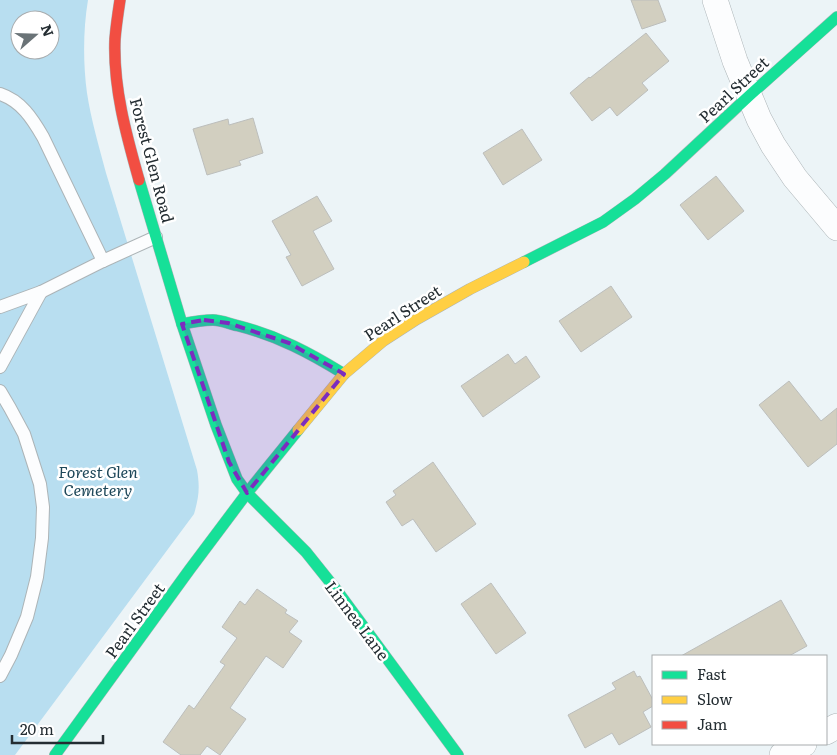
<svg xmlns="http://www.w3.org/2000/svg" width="837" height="755" font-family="Literata,serif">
<rect width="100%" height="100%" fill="#ecf4f7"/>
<path fill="#b8def0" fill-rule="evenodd" d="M0 0H88C83 30 83 63 87 93 91 120 99 146 106 173L197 470C200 487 199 497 194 514L15 755H0ZM20 20H50V50H20Z"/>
<g fill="#d2cfc0" stroke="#bcbebc">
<path d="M631 0H658L666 21 642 29Z"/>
<path d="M646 33 669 61 642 83 648 90 617 116 610 107 592 121 570 93 589 77 590 78Z"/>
<path d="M253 118 263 153 239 161 241 165 207 175 193 129 228 119 229 125Z"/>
<path d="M522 129 542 160 503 185 483 153Z"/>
<path d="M716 176 744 211 708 240 680 205Z"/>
<path d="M317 196 332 221 313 231 334 269 302 286 286 257 291 255 272 221Z"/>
<path d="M611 286 632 317 581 352 559 321Z"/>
<path d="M508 354 515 364 526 356 540 377 483 417 461 386Z"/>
<path d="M789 381 821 421 837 408V444L808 467 759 405Z"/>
<path d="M433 462 476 524 436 552 413 519 402 526 386 502 396 495 393 491Z"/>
<path d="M491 583 526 633 496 654 461 604Z"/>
<path d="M257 589 287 610 285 613 298 621 289 632 302 641 283 668 266 656 230 708 246 719 220 755 207 746 200 755H181L163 742 189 705 194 709 225 665 220 662 237 638 222 627 240 601 245 605Z"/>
<path d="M781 600 807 646 789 656H681Z"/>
<path d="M634 671 637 677 640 676 653 700V706L643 712 651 727 619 745 612 733 585 748 568 715 616 689 612 683Z"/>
</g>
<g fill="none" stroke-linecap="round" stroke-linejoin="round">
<defs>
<g id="lane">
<path d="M0 94C21 101 32 118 43 137L103 261 41 292"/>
<path d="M103 261 156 237"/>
<path d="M0 307 41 292 0 367"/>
<path d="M0 391 10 408 24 434 40 484 43 507 42 538 37 577 27 617 11 655 0 676"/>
</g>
<g id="street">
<path d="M715 0 735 61 759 119 773 145 795 178 837 228"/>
<path d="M826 732 837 726"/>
<path d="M782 755 804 744"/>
</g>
<g id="fast">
<path d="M139 180 182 324C192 322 202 320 213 320 221 320 230 324 239 326 278 336 310 353 344 374"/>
<path d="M524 262 603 222 635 199 665 174 750 95 837 17"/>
<path d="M182 324 216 425 237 479 247 493 306 552 338 592 458 755"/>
<path d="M55 755 190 569 247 493 298 430"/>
</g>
<path id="slow" d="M298 430 344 374 383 341 417 319 470 289 524 262"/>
<path id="jam" d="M120 0C118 13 116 26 115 39 113 87 126 134 139 180"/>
</defs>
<use href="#lane" stroke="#acb4b7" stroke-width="14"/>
<use href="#street" stroke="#acb4b7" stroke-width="26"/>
<use href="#fast" stroke="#acb4b7" stroke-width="12"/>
<use href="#slow" stroke="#acb4b7" stroke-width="12"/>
<use href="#jam" stroke="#acb4b7" stroke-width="12"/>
<use href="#lane" stroke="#fcfdfe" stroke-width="12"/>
<use href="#street" stroke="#fcfdfe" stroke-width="25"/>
<use href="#fast" stroke="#16e098" stroke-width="11"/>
<use href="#slow" stroke="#ffcf43" stroke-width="11"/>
<use href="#jam" stroke="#f24e42" stroke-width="11"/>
</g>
<path fill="#7b2cbf" fill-opacity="0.2" stroke="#7b2cbf" stroke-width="4" stroke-dasharray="10 6" stroke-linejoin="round" d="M204 320 228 323 289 343 344 374 247 493 229 462 182 324Z"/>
<g text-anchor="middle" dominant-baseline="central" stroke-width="5" stroke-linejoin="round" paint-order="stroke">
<g font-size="16" fill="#242d32" stroke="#fff">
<text transform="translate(733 89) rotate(-43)">Pearl Street</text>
<text transform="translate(153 160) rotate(75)">Forest Glen Road</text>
<text transform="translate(402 312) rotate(-33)">Pearl Street</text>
<text transform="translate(134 620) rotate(-54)">Pearl Street</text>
<text transform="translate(358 620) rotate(53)">Linnea Lane</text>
</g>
<g font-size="16" font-style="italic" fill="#1d4759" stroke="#fff">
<text x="98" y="471">Forest Glen<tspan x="98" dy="18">Cemetery</tspan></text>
</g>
</g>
<rect x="652" y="655" width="175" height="90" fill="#ffffff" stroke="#a7abad"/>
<rect x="662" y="671" width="25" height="8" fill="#16e098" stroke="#a7abad"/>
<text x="697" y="680" font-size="15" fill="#242d32">Fast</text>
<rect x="662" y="696" width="25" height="8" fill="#ffcf43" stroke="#a7abad"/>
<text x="697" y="705" font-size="15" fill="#242d32">Slow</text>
<rect x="662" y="721" width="25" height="8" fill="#f24e42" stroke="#a7abad"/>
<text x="697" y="730" font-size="15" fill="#242d32">Jam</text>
<g transform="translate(35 35) rotate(70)"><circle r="24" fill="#ffffff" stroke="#a7abad"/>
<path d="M0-4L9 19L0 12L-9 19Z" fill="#6a7377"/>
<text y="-8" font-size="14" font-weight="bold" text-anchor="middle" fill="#242d32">N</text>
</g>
<path d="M12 735v8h91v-8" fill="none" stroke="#242d32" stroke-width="2.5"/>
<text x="20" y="735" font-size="15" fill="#242d32" stroke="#ffffff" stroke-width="4" paint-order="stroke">20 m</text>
</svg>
